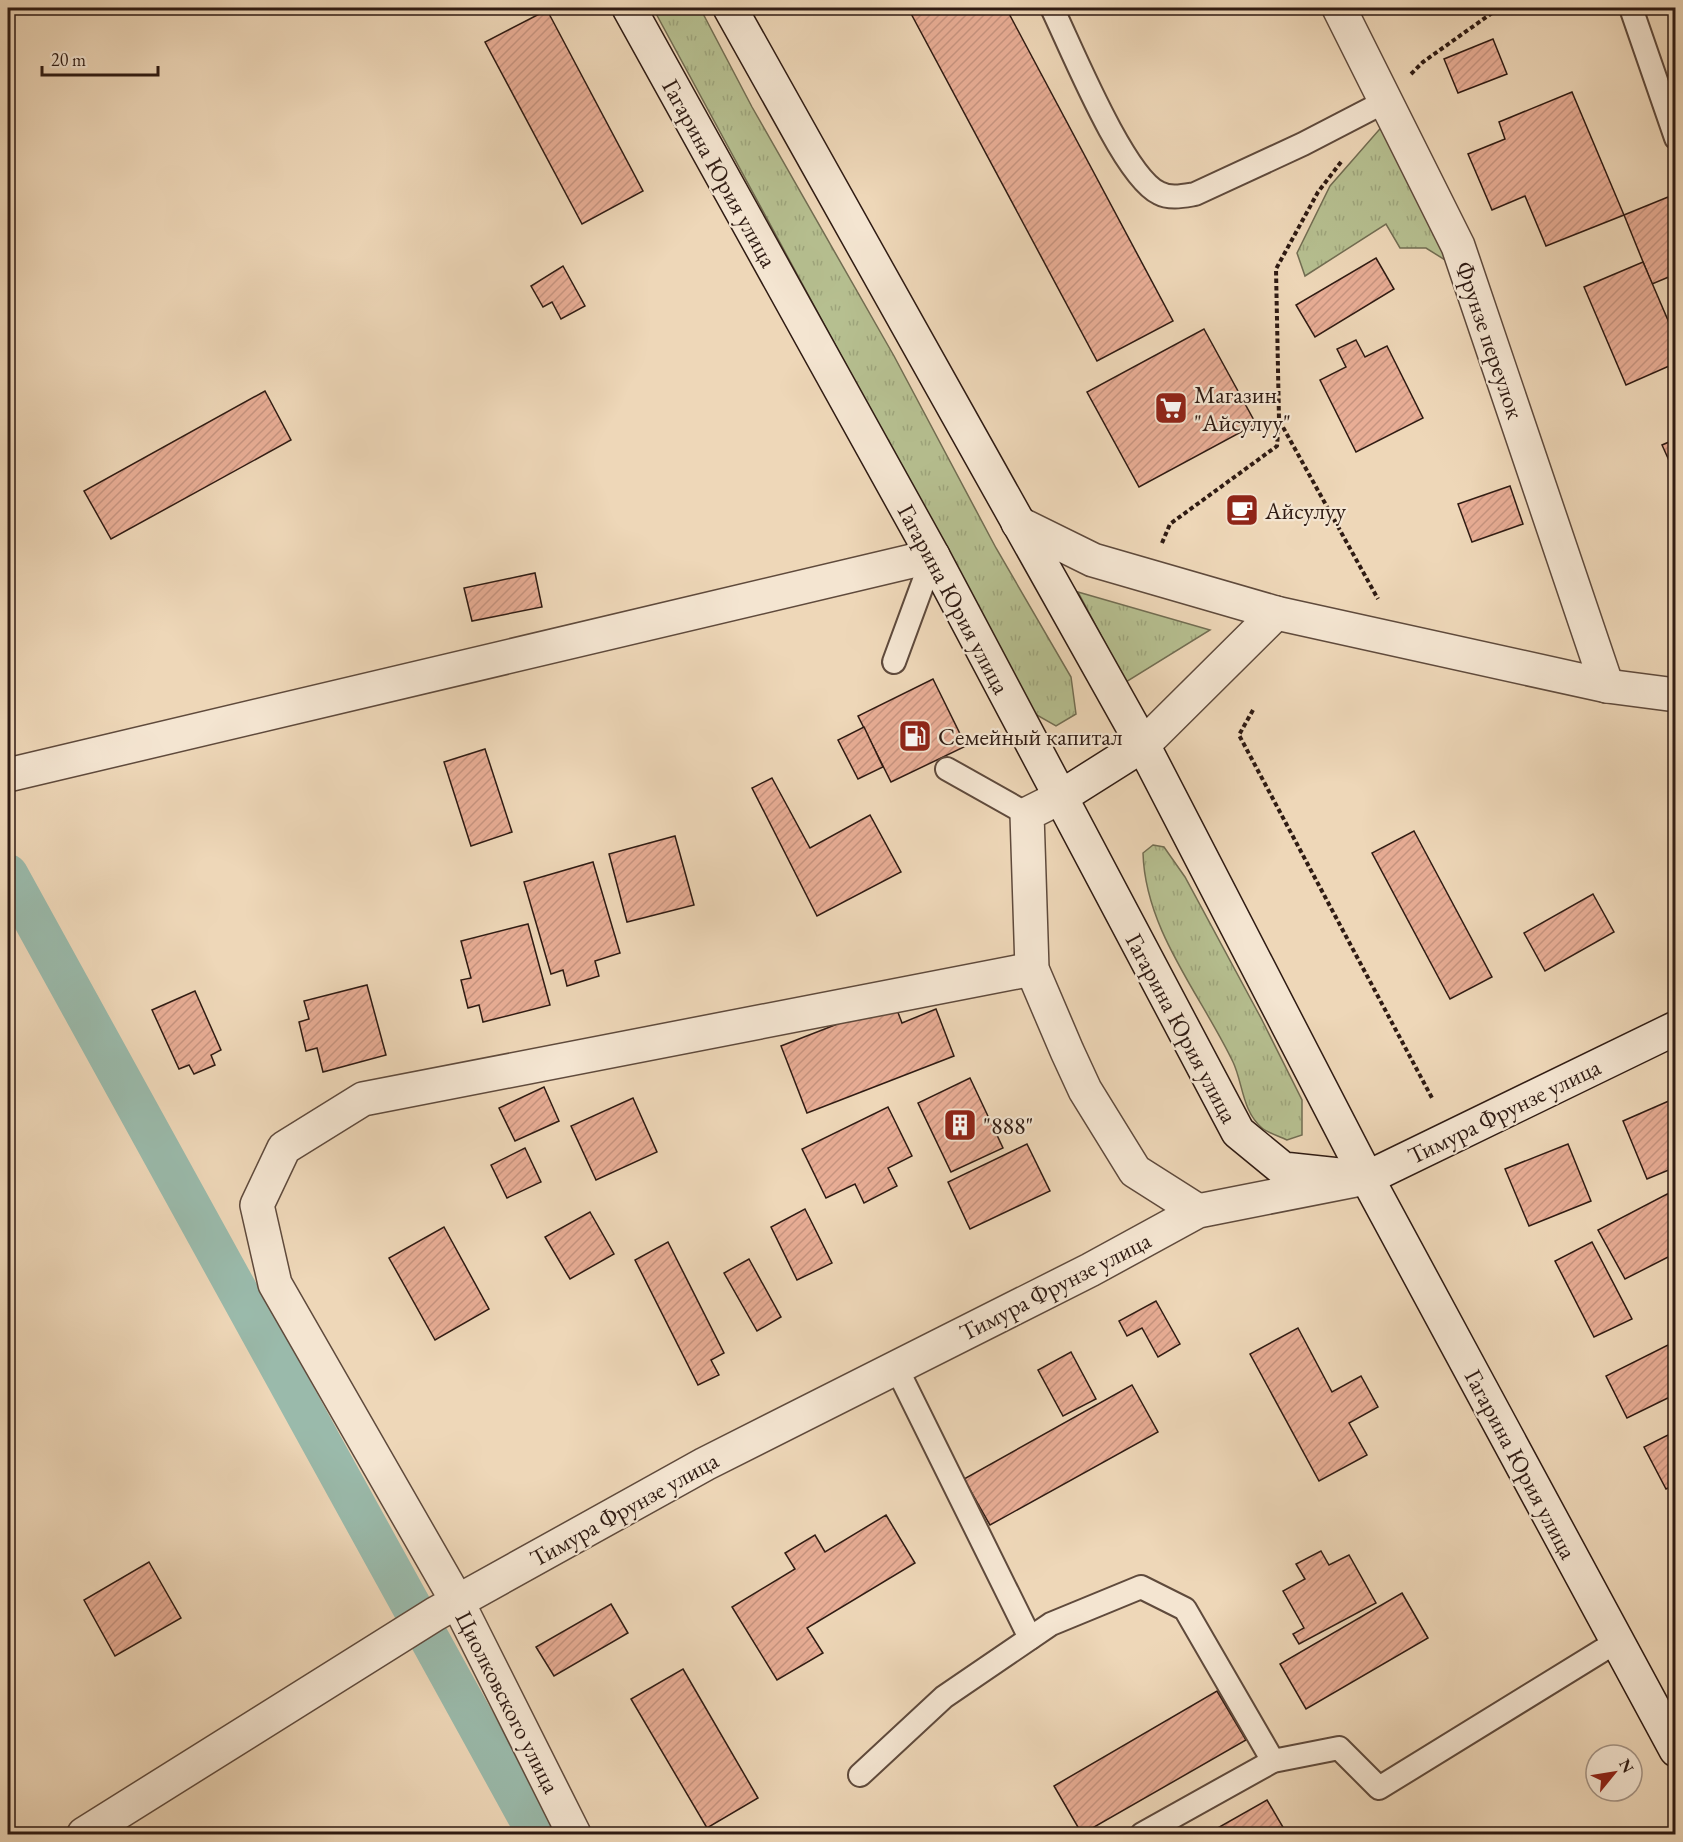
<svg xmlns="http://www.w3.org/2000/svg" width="1683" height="1842" font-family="'EB Garamond',serif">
<defs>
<pattern id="grass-tufts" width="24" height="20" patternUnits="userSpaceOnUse" patternTransform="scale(1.5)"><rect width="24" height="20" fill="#b6bf90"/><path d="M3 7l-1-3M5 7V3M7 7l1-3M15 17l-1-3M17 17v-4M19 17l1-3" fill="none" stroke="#9da47b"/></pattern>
<pattern id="building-hatch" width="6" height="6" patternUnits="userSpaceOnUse" patternTransform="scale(1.5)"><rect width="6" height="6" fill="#e8ad95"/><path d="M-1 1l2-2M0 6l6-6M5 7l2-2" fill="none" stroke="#c79480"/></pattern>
</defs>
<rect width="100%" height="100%" fill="#eed7b8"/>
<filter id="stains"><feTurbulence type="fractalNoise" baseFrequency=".00333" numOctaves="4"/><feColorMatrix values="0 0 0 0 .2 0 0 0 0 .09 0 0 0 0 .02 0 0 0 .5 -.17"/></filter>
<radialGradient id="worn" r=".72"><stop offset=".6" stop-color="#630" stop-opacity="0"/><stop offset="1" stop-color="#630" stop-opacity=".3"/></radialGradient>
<g fill="url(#grass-tufts)" stroke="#726d52" stroke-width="1.5">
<path d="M653 8H700L752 107 894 356 996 548 1071 677 1076 714 1056 726 1035 714Z"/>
<path d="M1385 123 1453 265 1426 248H1400L1386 224 1305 276 1297 253 1330 186Z"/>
<path d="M1078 592 1210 630 1126 682Z"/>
<path d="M1153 845 1164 847 1185 877 1261 1018 1302 1100V1135L1287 1140C1279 1136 1268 1133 1262 1128 1242 1111 1243 1083 1233 1062 1201 995 1145 930 1143 853Z"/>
</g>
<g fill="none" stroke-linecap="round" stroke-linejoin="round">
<path stroke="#9abaab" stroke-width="40" d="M8 874 537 1834"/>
</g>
<g fill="url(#building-hatch)" stroke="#2f1b13" stroke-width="1.5">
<path d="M908 8H1006L1173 321 1097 361Z"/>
<path d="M547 10 643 191 582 224 485 42Z"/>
<path d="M1493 39 1507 74 1458 93 1444 59Z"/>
<path d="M1572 92 1624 215 1546 246 1525 196 1492 210 1468 154 1505 139 1499 122Z"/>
<path d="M1668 197 1676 217V274L1652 284 1624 215Z"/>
<path d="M1376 258 1394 289 1315 337 1296 305Z"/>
<path d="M1643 262 1676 339V363L1626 385 1584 287Z"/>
<path d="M563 266 585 306 561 319 552 302 543 307 531 286Z"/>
<path d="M1204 329 1256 424 1139 487 1087 392Z"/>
<path d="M1356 340 1365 357 1387 346 1423 418 1356 452 1320 380 1346 367 1337 349Z"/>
<path d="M265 391 291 440 111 539 84 491Z"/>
<path d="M1676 439V476L1662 445Z"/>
<path d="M1510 486 1523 524 1472 542 1458 504Z"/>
<path d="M535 573 542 607 472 621 464 588Z"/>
<path d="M933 679 966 746 891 782 858 716Z"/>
<path d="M864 727 883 767 858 779 838 740Z"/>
<path d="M485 749 512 832 471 846 444 762Z"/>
<path d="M772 778 810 848 870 815 901 872 817 916 752 788Z"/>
<path d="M1414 831 1492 977 1450 999 1372 853Z"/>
<path d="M675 836 694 905 627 922 609 854Z"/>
<path d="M593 862 620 953 595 961 599 976 567 986 563 970 551 974 524 882Z"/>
<path d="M1593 894 1614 932 1545 971 1524 933Z"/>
<path d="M528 924 550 1005 483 1022 479 1005 468 1008 461 980 471 978 461 941Z"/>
<path d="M367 985 386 1055 323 1072 317 1048 306 1051 299 1022 309 1019 304 1001Z"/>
<path d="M195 991 221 1050 211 1055 215 1065 194 1074 189 1065 179 1069 152 1010Z"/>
<path d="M894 1002 902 1023 936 1009 954 1056 807 1113 781 1046Z"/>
<path d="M970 1078 1003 1148 951 1172 918 1103Z"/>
<path d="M544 1087 559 1121 515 1141 499 1108Z"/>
<path d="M633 1098 657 1152 596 1180 571 1126Z"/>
<path d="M1671 1100 1676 1110V1167L1647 1179 1623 1121Z"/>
<path d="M888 1107 912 1156 888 1168 897 1186 864 1203 855 1184 826 1198 802 1149Z"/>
<path d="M1027 1144 1050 1191 970 1229 948 1182Z"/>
<path d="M1568 1144 1591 1201 1529 1226 1505 1169Z"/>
<path d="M525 1148 541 1182 507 1198 491 1165Z"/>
<path d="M1671 1192 1676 1201V1253L1625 1279 1598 1230Z"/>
<path d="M805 1209 832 1263 797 1280 771 1227Z"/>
<path d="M590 1212 614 1254 570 1279 545 1237Z"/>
<path d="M444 1227 489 1309 435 1340 389 1258Z"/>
<path d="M668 1242 724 1353 711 1360 719 1375 698 1385 635 1260Z"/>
<path d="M1592 1242 1632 1319 1594 1337 1555 1261Z"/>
<path d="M749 1259 781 1317 757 1331 724 1273Z"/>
<path d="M1156 1301 1180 1344 1158 1357 1142 1328 1127 1336 1119 1321Z"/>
<path d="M1298 1328 1332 1392 1361 1376 1378 1407 1349 1423 1367 1455 1319 1481 1250 1354Z"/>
<path d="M1670 1344 1676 1355V1394L1627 1418 1606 1376Z"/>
<path d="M1071 1352 1096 1399 1063 1416 1038 1370Z"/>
<path d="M1132 1385 1158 1432 990 1525 964 1479Z"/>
<path d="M1676 1431V1484L1666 1489 1644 1447Z"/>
<path d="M886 1515 915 1563 807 1628 823 1653 777 1680 732 1607 795 1569 785 1553 815 1535 825 1552Z"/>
<path d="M1321 1551 1329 1565 1349 1555 1376 1603 1299 1644 1293 1634 1304 1628 1283 1591 1305 1579 1296 1564Z"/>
<path d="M149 1562 181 1618 115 1656 84 1600Z"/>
<path d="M1402 1593 1428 1638 1306 1709 1280 1664Z"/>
<path d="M611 1604 628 1633 554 1676 536 1647Z"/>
<path d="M683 1669 758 1798 707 1828 631 1699Z"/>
<path d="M1217 1691 1246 1740 1082 1834 1054 1786Z"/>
<path d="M1267 1800 1287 1834H1207Z"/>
</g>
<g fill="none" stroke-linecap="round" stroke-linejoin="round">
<defs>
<g id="service">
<path d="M1052 8C1071 47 1123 176 1159 193 1170 199 1183 196 1195 194L1303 144 1386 101"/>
<path d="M1631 8 1676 138"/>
<path d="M894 662 933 556"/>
<path d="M947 769 1027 814"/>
<path d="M896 1367 1030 1638"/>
<path d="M860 1775 944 1697 1051 1624 1141 1587 1185 1609 1273 1761"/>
<path d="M1142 1834 1273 1761 1339 1748 1379 1788 1616 1642"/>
</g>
<g id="minor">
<path d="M1339 8 1458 246 1607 686"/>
<path d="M1018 523 1093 560 1276 613 1607 686 1676 695"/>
<path d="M1143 745 1276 613"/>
<path d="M8 775 933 556"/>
<path d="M1059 798 1027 814 1032 969 1067 1051 1085 1090 1135 1171 1198 1211"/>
<path d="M84 1834 435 1614 705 1464 1090 1270 1198 1211 1355 1180"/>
<path d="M574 1834 457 1601 275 1284 257 1205 284 1148 363 1099 1032 969"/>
</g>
<g id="secondary">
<path d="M629 8 933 556 1238 1132 1283 1169 1367 1178"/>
<path d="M730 8 1143 745 1367 1178 1676 1750"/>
<path d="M1059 798 1143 745"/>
<path d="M1367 1178 1676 1028"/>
</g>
</defs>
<use href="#service" stroke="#5f4a3c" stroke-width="26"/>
<use href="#minor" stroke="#5f4a3c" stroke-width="36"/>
<use href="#secondary" stroke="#2f1b13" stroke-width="36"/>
<g stroke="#2f1b13" stroke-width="4" stroke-dasharray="4.5 3" stroke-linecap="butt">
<path d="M1411 74 1423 62 1499 8"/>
<path d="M1341 162 1318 192 1276 269 1279 420 1378 599"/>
<path d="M1162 543 1170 524 1277 446 1279 421"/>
<path d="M1253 710 1239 735 1432 1098"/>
</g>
<use href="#service" stroke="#f4e5d1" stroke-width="22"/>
<use href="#minor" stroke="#f4e5d1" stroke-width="33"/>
<use href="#secondary" stroke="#f4e5d1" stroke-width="33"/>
</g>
<defs>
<symbol id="supermarket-square" viewBox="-11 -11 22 22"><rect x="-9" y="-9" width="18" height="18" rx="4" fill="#8f2418" stroke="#f4e5d1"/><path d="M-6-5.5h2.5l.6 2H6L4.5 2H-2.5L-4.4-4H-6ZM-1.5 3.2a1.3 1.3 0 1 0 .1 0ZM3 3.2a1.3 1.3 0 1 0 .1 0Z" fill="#fff"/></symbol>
<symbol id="cafe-square" viewBox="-11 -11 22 22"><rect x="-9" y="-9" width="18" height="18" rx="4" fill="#8f2418" stroke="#f4e5d1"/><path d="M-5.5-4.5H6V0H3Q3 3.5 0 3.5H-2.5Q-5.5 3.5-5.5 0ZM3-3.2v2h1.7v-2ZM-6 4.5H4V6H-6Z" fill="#fff"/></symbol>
<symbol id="fuel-square" viewBox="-11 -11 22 22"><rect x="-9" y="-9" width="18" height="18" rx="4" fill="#8f2418" stroke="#f4e5d1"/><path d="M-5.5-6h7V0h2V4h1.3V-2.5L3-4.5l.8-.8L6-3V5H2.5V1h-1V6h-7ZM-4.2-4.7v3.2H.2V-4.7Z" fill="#fff"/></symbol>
<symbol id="building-square" viewBox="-11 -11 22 22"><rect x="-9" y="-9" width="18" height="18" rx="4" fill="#8f2418" stroke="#f4e5d1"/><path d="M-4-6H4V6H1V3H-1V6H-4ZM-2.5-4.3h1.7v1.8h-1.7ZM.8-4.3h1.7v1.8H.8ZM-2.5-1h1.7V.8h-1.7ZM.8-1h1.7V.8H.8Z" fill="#fff"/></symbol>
</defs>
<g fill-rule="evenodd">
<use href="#supermarket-square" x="1152" y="389" width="38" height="38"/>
<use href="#cafe-square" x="1223" y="491" width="38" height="38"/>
<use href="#fuel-square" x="896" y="717" width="38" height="38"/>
<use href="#building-square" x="941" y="1106" width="38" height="38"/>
</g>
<g text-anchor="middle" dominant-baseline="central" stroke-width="4.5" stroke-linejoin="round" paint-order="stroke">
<g font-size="24" fill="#2f1b13" stroke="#f4e5d1">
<text transform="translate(720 173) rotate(61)">Гагарина Юрия улица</text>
<text transform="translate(1490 340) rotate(71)">Фрунзе переулок</text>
<text transform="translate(954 599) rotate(62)">Гагарина Юрия улица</text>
<text transform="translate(1182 1028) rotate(62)">Гагарина Юрия улица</text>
<text transform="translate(1504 1111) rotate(-26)">Тимура Фрунзе улица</text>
<text transform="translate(1055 1286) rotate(-27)">Тимура Фрунзе улица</text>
<text transform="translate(1521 1464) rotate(62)">Гагарина Юрия улица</text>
<text transform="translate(624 1509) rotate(-29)">Тимура Фрунзе улица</text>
<text transform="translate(508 1702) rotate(63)">Циолковского улица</text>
</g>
<g font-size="24" fill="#2f1b13" stroke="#f4e5d1" text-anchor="start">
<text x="1194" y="394">Магазин<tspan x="1194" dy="28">"Айсулуу"</tspan></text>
<text x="1265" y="510">Айсулуу</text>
<text x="938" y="736">Семейный капитал</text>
<text x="983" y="1125">"888"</text>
</g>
</g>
<rect width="1683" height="1842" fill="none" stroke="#eed7b8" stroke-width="30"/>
<rect x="9" y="9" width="1665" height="1824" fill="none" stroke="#2f1b13" stroke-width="3"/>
<rect x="15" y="15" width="1653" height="1812" fill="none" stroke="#2f1b13" stroke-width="1.5"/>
<g transform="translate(1614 1773) rotate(60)"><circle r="28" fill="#f4e5d1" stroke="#a59485" stroke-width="1.5"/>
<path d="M0-4.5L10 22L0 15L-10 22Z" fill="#8f2418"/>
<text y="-9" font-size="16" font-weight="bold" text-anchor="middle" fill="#2f1b13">N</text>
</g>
<path d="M42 66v9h116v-9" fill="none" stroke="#2f1b13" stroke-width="3"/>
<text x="51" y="66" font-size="18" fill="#2f1b13" stroke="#f4e5d1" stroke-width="4.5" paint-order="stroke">20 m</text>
<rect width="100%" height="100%" filter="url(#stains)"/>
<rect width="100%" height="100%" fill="url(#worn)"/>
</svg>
